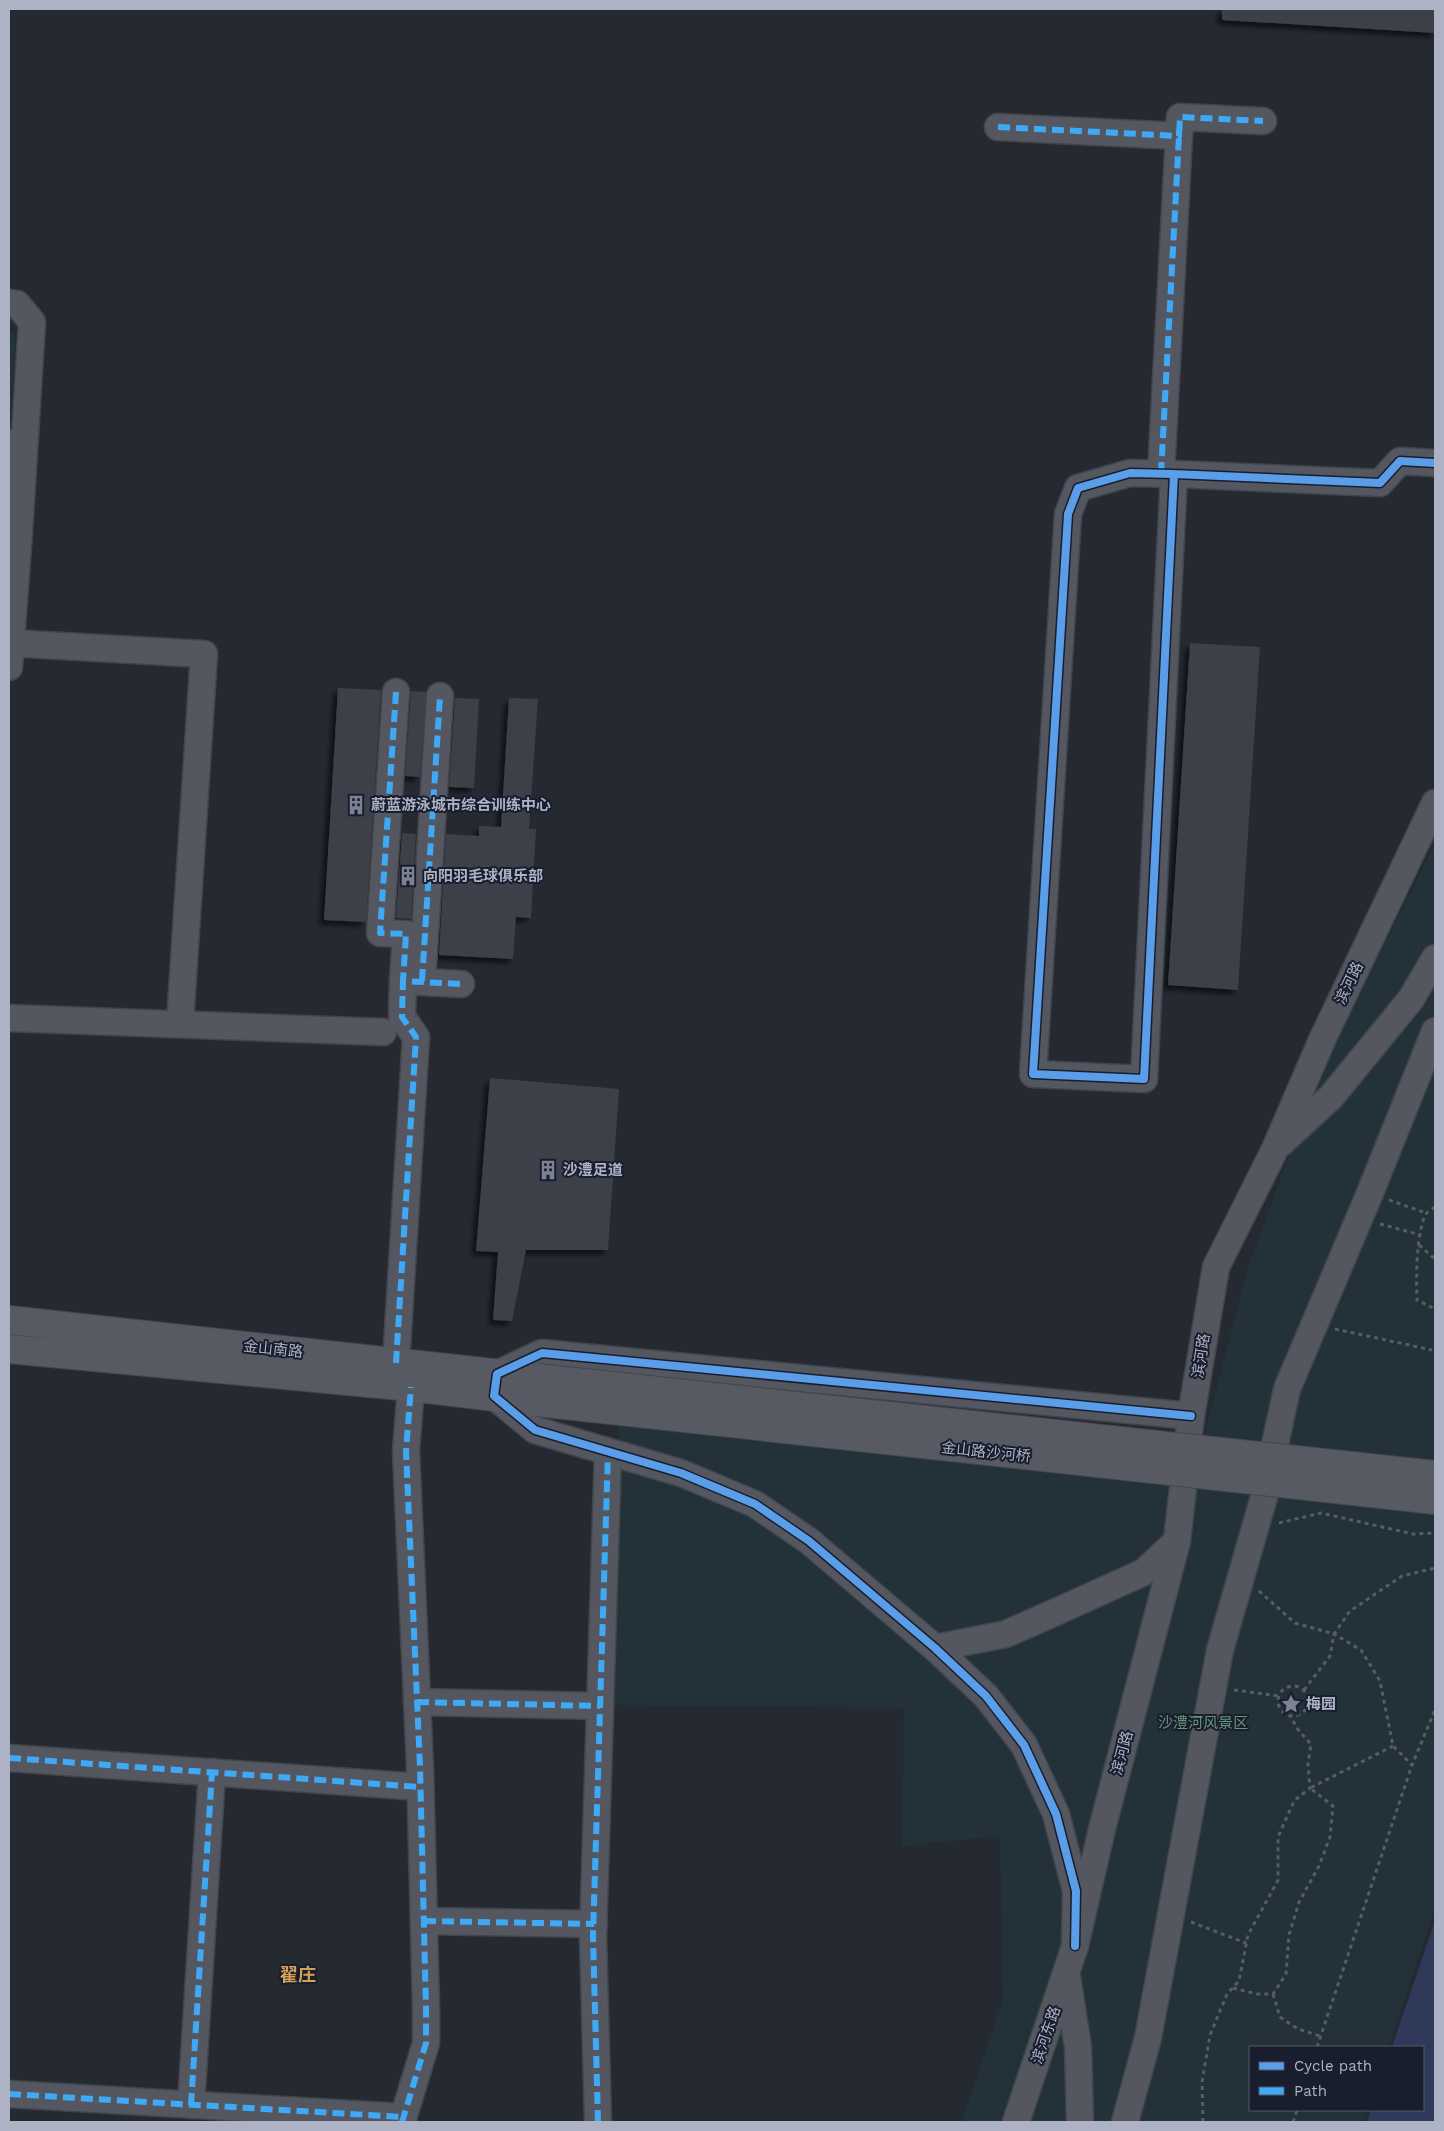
<svg xmlns="http://www.w3.org/2000/svg" width="1444" height="2131" font-family="'Work Sans','Noto Sans SC',sans-serif">
<defs>
<filter id="shadow"><feDropShadow dx="-4.5" dy="4.5" stdDeviation="2.5" flood-color="#0009"/></filter>
</defs>
<rect width="100%" height="100%" fill="#252932"/>
<g fill="#223238">
<path d="M9 328 16 337 9 434Z"/>
<path d="M1435 844V1908L1388 2047H1250V2110H1367L1362 2122H962L1003 2000 1000 1836 902 1846 904 1708 613 1705 619 1426 1198 1489 1206 1430 1246 1273 1320 1072Z"/>
</g>
<path fill="#2f3a5a" d="M1435 1921V2122H1367L1371 2110H1423V2047H1392Z"/>
<g fill="#3c4049" filter="url(#shadow)">
<path d="M1222 9H1435V33L1222 20Z"/>
<path d="M1190 643 1260 647 1238 990 1168 985Z"/>
<path d="M338 688 381 690 366 922 324 920Z"/>
<path d="M411 691 426 692 420 777 405 776Z"/>
<path d="M455 698 479 699 474 788 449 787Z"/>
<path d="M509 698 538 699 529 829H536L531 918 516 917 513 959 439 955 446 834 479 836V826L501 827Z"/>
<path d="M402 833 416 834 411 919 396 918Z"/>
<path d="M490 1078 619 1089 608 1250H526L512 1321 493 1320 498 1252 476 1251Z"/>
</g>
<g fill="none" stroke-linecap="round" stroke-linejoin="round">
<defs>
<g id="minor">
<path d="M998 127 1179 136 1180 118"/>
<path d="M9 303 17 304 32 322 25 435 9 450"/>
<path d="M1161 474 1180 117 1263 121"/>
<path d="M1174 474 1144 1079 1033 1074 1068 514 1078 488 1130 473 1174 474 1380 483 1400 461 1435 463"/>
<path d="M9 519 19 532 9 667"/>
<path d="M19 532 25 435"/>
<path d="M9 643 204 654 180 1023"/>
<path d="M396 692 380 933 406 934 403 981"/>
<path d="M422 981 440 696"/>
<path d="M9 1018 383 1032"/>
<path d="M1281 1143 1331 1097 1411 999 1435 958"/>
<path d="M396 1363 416 1037 402 1017 403 981 461 984"/>
<path d="M1272 1458 1287 1389 1370 1193 1435 1031"/>
<path d="M935 1648 1006 1634 1058 1611 1144 1572 1177 1541"/>
<path d="M417 1702 600 1706"/>
<path d="M9 1758 420 1787"/>
<path d="M424 1921 594 1924"/>
<path d="M1075 1946 1076 1891 1056 1814 1024 1745 986 1696 935 1648 809 1541 755 1504 681 1473 535 1430 494 1396 497 1374 542 1353 1191 1416"/>
<path d="M1067 1977 1078 2047 1080 2122"/>
<path d="M9 2094 403 2117"/>
<path d="M191 2105 212 1772"/>
<path d="M402 2122 426 2043V2009L420 1767 406 1451 411 1387"/>
<path d="M598 2122 593 1936 608 1452"/>
<path d="M1016 2122 1075 1946 1102 1829 1177 1541 1191 1416 1216 1267 1275 1149 1322 1040 1435 803"/>
<path d="M1125 2122 1148 2038 1220 1650 1268 1483"/>
</g>
<g id="major">
<path d="M9 1320 538 1378"/>
<path d="M9 1349 411 1387 537 1402"/>
</g>
</defs>
<use href="#minor" stroke="#41444b" stroke-width="29"/>
<use href="#major" stroke="#42464f" stroke-width="30"/>
<g stroke="#585c64" stroke-width="3" stroke-dasharray="4 4" stroke-linecap="butt">
<path d="M1389 1200 1426 1213"/>
<path d="M1435 1207C1432 1209 1428 1211 1426 1214 1416 1232 1416 1279 1417 1300L1435 1309"/>
<path d="M1380 1224 1421 1235"/>
<path d="M1419 1245 1435 1259"/>
<path d="M1335 1329 1432 1350"/>
<path d="M1279 1523 1321 1513 1413 1534 1435 1533"/>
<path d="M1259 1591 1295 1623 1334 1634 1350 1611 1402 1576 1435 1568"/>
<circle cx="1293" cy="1701" r="15"/>
<path d="M1234 1690 1279 1696"/>
<path d="M1304 1690 1330 1656 1334 1634 1361 1650 1380 1681 1393 1746 1412 1765"/>
<path d="M1191 1922 1246 1943"/>
<path d="M1233 1988 1257 1994H1273L1286 1974 1289 1935 1299 1902 1319 1866 1330 1837 1333 1806 1310 1788 1393 1746"/>
<path d="M1273 1994 1280 2017 1298 2029 1320 2036"/>
<path d="M1317 2047 1412 1765 1435 1710"/>
<path d="M1203 2122 1202 2082 1210 2035 1227 1994 1239 1981 1248 1935 1278 1880V1837L1294 1801 1310 1788 1308 1764 1311 1744 1299 1731 1290 1716"/>
<path d="M1293 2122 1297 2110"/>
</g>
<use href="#minor" stroke="#545760" stroke-width="26"/>
<use href="#major" stroke="#575963" stroke-width="28"/>
<defs>
<g id="major-bridge">
<path d="M538 1378 1435 1475"/>
<path d="M537 1402 1435 1500"/>
</g>
</defs>
<use href="#major-bridge" stroke="#42464f" stroke-width="30" stroke-linecap="butt"/>
<use href="#major-bridge" stroke="#575963" stroke-width="28"/>
<g stroke="#3fa9f5" stroke-width="6" stroke-dasharray="12 6" stroke-linecap="butt">
<path d="M998 127 1179 136V130"/>
<path d="M1161 474 1180 117 1263 121"/>
<path d="M396 692 380 933 406 934 403 981"/>
<path d="M422 981 440 696"/>
<path d="M396 1363 416 1037 402 1017 403 981 461 984"/>
<path d="M417 1702 600 1706"/>
<path d="M9 1758 420 1787"/>
<path d="M424 1921 594 1924"/>
<path d="M9 2094 403 2117"/>
<path d="M191 2105 212 1772"/>
<path d="M402 2122 426 2043V2009L420 1767 406 1451 411 1387"/>
<path d="M598 2122 593 1936 608 1452"/>
</g>
<defs>
<g id="cycleway">
<path d="M1174 474 1144 1079 1033 1074 1068 514 1078 488 1130 473 1174 474 1380 483 1400 461 1435 463"/>
<path d="M1075 1946 1076 1891 1056 1814 1024 1745 986 1696 935 1648 809 1541 755 1504 681 1473 535 1430 494 1396 497 1374 542 1353 1191 1416"/>
</g>
</defs>
<use href="#cycleway" stroke="#181e2d" stroke-width="11"/>
<use href="#cycleway" stroke="#5a9eea" stroke-width="8"/>
</g>
<defs>
<symbol id="building-bare" viewBox="-9 -9 18 18"><path d="M-4-6H4V6H1V3H-1V6H-4ZM-2.5-4.3h1.7v1.8h-1.7ZM.8-4.3h1.7v1.8H.8ZM-2.5-1h1.7V.8h-1.7ZM.8-1h1.7V.8H.8Z" fill="#7d8292" stroke="#181e2d" stroke-width="2.5" paint-order="stroke"/></symbol>
<symbol id="sight-bare" viewBox="-9 -9 18 18"><path d="M0-6L1.8-2.2L6-1.7L2.9 1.2L3.7 5.4L0 3.3L-3.7 5.4L-2.9 1.2L-6-1.7L-1.8-2.2Z" fill="#7d8292" stroke="#181e2d" stroke-width="2.5" paint-order="stroke"/></symbol>
</defs>
<g fill-rule="evenodd">
<use href="#building-bare" x="342" y="791" width="28" height="28"/>
<use href="#building-bare" x="394" y="862" width="28" height="28"/>
<use href="#building-bare" x="534" y="1156" width="28" height="28"/>
<use href="#sight-bare" x="1277" y="1690" width="28" height="28"/>
</g>
<g text-anchor="middle" dominant-baseline="central" stroke-width="4" stroke-linejoin="round" paint-order="stroke">
<g font-size="15" font-weight="bold" fill="#adb2c5" stroke="#181e2d" text-anchor="start">
<text x="371" y="805">蔚蓝游泳城市综合训练中心</text>
<text x="423" y="876">向阳羽毛球俱乐部</text>
<text x="563" y="1170">沙澧足道</text>
<text x="1306" y="1704">梅园</text>
</g>
<g font-size="15" fill="#adb2c5" stroke="#181e2d">
<text transform="translate(1349 983) rotate(-64)">滨河路</text>
<text transform="translate(273 1349) rotate(6)">金山南路</text>
<text transform="translate(1201 1356) rotate(-81)">滨河路</text>
<text transform="translate(986 1452) rotate(6)">金山路沙河桥</text>
<text transform="translate(1122 1753) rotate(-75)">滨河路</text>
<text transform="translate(1046 2035) rotate(-71)">滨河东路</text>
</g>
<g font-size="15" fill="#649677" stroke="#181e2d">
<text x="1203" y="1723">沙澧河风景区</text>
</g>
<g font-size="18" font-weight="bold" fill="#d7a256" stroke="#181e2d">
<text x="298" y="1974">翟庄</text>
</g>
</g>
<rect width="1444" height="2131" fill="none" stroke="#adb2c5" stroke-width="20"/>
<rect x="1249" y="2046" width="175" height="65" fill="#181e2d" stroke="#54596a"/>
<rect x="1259" y="2062" width="25" height="8" fill="#5a9eea" stroke="#54596a"/>
<text x="1294" y="2071" font-size="15" fill="#adb2c5">Cycle path</text>
<rect x="1259" y="2087" width="25" height="8" fill="#3fa9f5" stroke="#54596a"/>
<text x="1294" y="2096" font-size="15" fill="#adb2c5">Path</text>
</svg>
